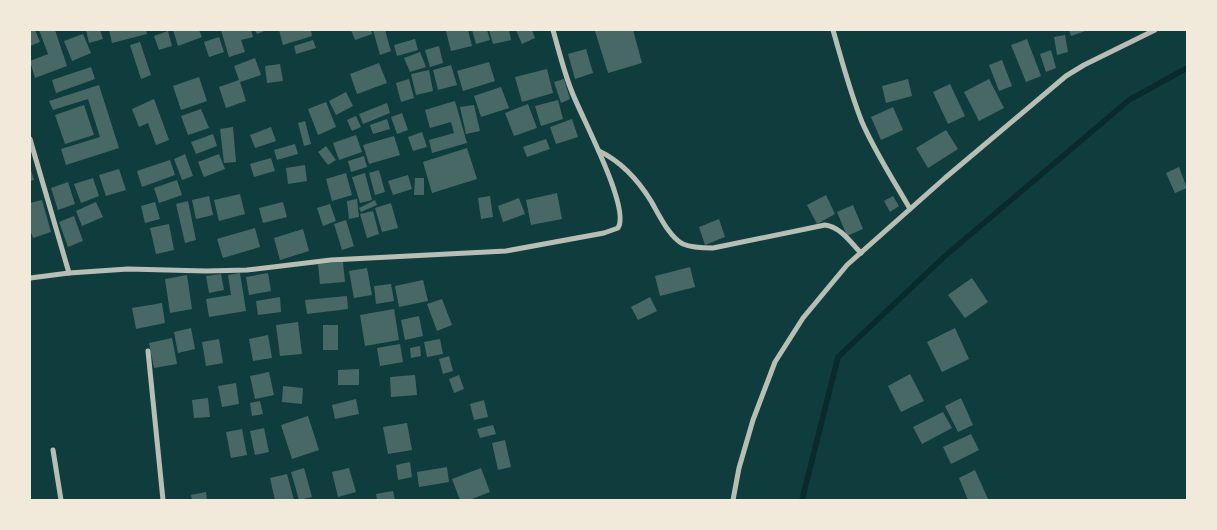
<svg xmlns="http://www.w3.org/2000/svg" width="1217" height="530" font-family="Roboto,sans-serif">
<rect width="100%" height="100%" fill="#0f3d3e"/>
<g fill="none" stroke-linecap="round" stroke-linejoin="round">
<path stroke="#0a2a2b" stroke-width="5.5" d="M802 500 838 357 945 256 1129 100 1187 68"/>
</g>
<g fill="#486865">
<path d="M30 30H35L40 42 30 46Z"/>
<path d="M39 30H55L67 66 35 78 30 61 48 54Z"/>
<path d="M86 30H100L103 39 89 43Z"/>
<path d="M109 30H146L147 34 112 43Z"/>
<path d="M173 30H199L202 37 178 46Z"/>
<path d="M221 30H251L253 37 241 40 245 52 229 57Z"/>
<path d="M255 30H267L257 34Z"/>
<path d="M279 30H311L312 36 283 45Z"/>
<path d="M351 30H371L372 34 355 40Z"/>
<path d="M373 30H385L391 51 380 55Z"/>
<path d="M450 30H468L472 46 451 51 446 31Z"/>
<path d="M472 30H487L490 40 476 44Z"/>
<path d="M489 30H509L511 40 493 44Z"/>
<path d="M516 30H532L535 38 522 44Z"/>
<path d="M598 30H633L642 63 608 73 595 31Z"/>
<path d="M1069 30H1088L1071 36Z"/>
<path d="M168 31 172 46 159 50 154 36Z"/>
<path d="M83 34 91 53 72 61 64 41Z"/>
<path d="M1065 35 1068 52 1057 55 1054 37Z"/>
<path d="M219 37 224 52 209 57 204 42Z"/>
<path d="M415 39 418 50 397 56 394 45Z"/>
<path d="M1027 39 1041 76 1026 82 1011 45Z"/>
<path d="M313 40 316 48 296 54 294 46Z"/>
<path d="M140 42 151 75 141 79 130 45Z"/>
<path d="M439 46 443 63 430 67 425 50Z"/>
<path d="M586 49 593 73 575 79 568 54Z"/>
<path d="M1051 50 1056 68 1046 72 1040 54Z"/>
<path d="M420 52 426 67 410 72 404 58Z"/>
<path d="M255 58 261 75 240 82 246 101 226 108 219 87 239 80 234 66Z"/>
<path d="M1002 60 1012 86 999 91 989 65Z"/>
<path d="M489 62 495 81 463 91 457 71Z"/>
<path d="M379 63 387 83 357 94 350 74Z"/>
<path d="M280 64 283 81 267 83 265 66Z"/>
<path d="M451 65 457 85 438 90 433 70Z"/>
<path d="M91 67 95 79 56 93 52 80Z"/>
<path d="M547 69 553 93 522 102 515 77Z"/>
<path d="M429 70 433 91 416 95 411 74Z"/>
<path d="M199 77 207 101 181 110 173 86Z"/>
<path d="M409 79 414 98 401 102 396 83Z"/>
<path d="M564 79 570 99 561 103 554 82Z"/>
<path d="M908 79 912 96 886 103 882 86Z"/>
<path d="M989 79 1004 108 979 121 964 92Z"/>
<path d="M950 84 965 116 948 124 933 92Z"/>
<path d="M99 85 119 148 66 165 61 149 100 137 88 99 53 110 49 101Z"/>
<path d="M501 87 509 108 481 117 474 96Z"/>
<path d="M346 92 353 106 336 115 329 101Z"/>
<path d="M154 99 169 140 156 145 148 123 139 127 132 109Z"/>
<path d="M558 100 563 119 541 126 535 106Z"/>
<path d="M455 101 467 143 432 153 429 140 454 133 451 122 430 128 425 110Z"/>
<path d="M326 102 336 127 318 135 308 109Z"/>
<path d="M387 103 390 113 363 124 359 114Z"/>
<path d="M528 104 537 128 514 136 505 113Z"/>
<path d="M84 105 94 135 65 144 55 115Z"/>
<path d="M474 105 480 131 466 134 460 107Z"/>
<path d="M893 107 903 130 881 140 871 117Z"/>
<path d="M201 109 209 128 188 135 181 116Z"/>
<path d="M402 113 408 130 397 134 391 117Z"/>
<path d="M356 116 361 127 352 131 347 120Z"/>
<path d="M387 119 390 129 373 134 370 125Z"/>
<path d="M572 119 578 137 556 144 550 127Z"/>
<path d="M305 121 311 144 304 146 298 123Z"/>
<path d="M233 127 236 162 224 163 220 129Z"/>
<path d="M271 127 276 141 255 148 250 135Z"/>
<path d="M946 130 958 149 928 168 916 148Z"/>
<path d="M422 132 427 147 413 151 408 137Z"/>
<path d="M213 134 217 146 196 154 191 142Z"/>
<path d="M356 135 362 152 339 160 333 143Z"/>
<path d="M394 136 400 155 369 164 363 145Z"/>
<path d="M546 139 550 149 527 157 523 147Z"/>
<path d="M295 144 298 154 277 160 274 150Z"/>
<path d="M326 146 336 160 328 165 318 152Z"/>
<path d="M467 148 477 179 432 193 423 162Z"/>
<path d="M185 154 193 176 182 180 174 159Z"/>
<path d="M219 154 225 169 204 177 198 162Z"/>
<path d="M364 156 367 167 351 172 348 161Z"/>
<path d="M271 158 275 171 254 177 250 164Z"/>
<path d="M170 160 175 175 142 187 137 171Z"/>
<path d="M305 165 307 181 288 184 286 168Z"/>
<path d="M30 167 34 180 30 181Z"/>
<path d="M1179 167 1187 188 1175 193 1166 173Z"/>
<path d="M119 169 126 190 106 196 99 175Z"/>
<path d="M379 170 385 192 375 195 369 173Z"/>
<path d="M346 173 352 195 332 201 326 179Z"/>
<path d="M365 173 372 200 360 203 352 177Z"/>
<path d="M408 175 412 189 393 195 388 181Z"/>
<path d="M93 178 99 196 81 203 74 184Z"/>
<path d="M415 178H424V195H414Z"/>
<path d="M177 180 182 195 159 203 154 188Z"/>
<path d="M68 182 75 204 58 210 51 188Z"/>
<path d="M557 193 562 219 531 225 526 200Z"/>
<path d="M240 194 245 214 219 221 214 200Z"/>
<path d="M826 195 835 214 817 224 807 205Z"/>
<path d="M209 196 213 215 196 219 192 200Z"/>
<path d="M490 196 493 217 481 219 478 198Z"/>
<path d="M893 196 899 206 890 212 884 201Z"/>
<path d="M519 198 525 214 503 222 498 206Z"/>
<path d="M357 199 359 217 349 219 347 201Z"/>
<path d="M42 200 51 232 33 238 30 229V203Z"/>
<path d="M375 200 377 205 361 212 359 208Z"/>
<path d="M188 201 196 240 185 243 176 204Z"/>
<path d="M96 202 103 217 82 226 76 211Z"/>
<path d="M155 202 160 219 145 223 141 206Z"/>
<path d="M283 202 287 217 263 223 259 208Z"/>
<path d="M391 203 398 228 382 232 375 208Z"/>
<path d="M330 204 336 221 323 226 317 208Z"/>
<path d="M853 205 863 229 847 236 837 212Z"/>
<path d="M373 211 379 234 367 238 360 214Z"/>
<path d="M74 216 83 241 68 247 59 222Z"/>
<path d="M719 219 725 237 705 245 699 227Z"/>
<path d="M346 220 354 246 342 250 334 224Z"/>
<path d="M169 224 174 250 156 254 150 228Z"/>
<path d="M255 228 260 247 223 258 217 239Z"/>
<path d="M303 229 309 251 280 260 274 238Z"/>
<path d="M343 262 345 282 320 284 318 264Z"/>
<path d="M690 267 695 287 660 296 655 276Z"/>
<path d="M367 268 372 295 354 298 349 271Z"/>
<path d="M240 273 246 311 209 317 206 299 231 295 228 275Z"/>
<path d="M268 273 271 291 249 295 246 277Z"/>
<path d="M221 274 224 290 209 293 206 276Z"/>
<path d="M187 275 192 309 170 313 165 279Z"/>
<path d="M972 278 988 302 965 318 948 295Z"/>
<path d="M423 280 428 301 399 307 395 286Z"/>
<path d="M391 284 394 301 376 304 374 286Z"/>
<path d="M347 296 348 309 307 314 305 300Z"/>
<path d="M280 297 281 312 258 315 256 301Z"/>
<path d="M650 297 657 311 638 320 631 307Z"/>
<path d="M442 299 452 325 437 331 427 304Z"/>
<path d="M162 303 165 323 136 329 132 308Z"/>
<path d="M394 309 399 340 365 346 360 315Z"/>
<path d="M419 316 423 336 405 340 401 320Z"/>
<path d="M298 322 302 354 280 356 276 325Z"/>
<rect x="323" y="325" width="15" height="25"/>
<path d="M191 328 195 349 178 353 174 332Z"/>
<path d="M955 328 969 359 942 372 927 342Z"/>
<path d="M268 335 272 358 253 361 249 339Z"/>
<path d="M172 338 177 364 154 368 149 343Z"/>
<path d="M219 339 223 363 206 366 202 342Z"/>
<path d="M440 339 443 354 427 357 424 342Z"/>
<path d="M400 344 403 362 380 366 377 348Z"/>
<path d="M420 346 421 356 411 358 410 348Z"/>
<path d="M449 356 453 371 443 374 439 359Z"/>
<path d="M359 369V385H338V370Z"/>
<path d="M269 372 274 395 255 399 250 376Z"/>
<path d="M910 374 924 401 901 412 888 386Z"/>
<path d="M415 375 417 395 391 397 390 377Z"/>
<path d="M459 375 464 389 454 393 449 379Z"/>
<path d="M236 383 239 404 222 407 218 386Z"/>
<path d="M283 386 303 388 302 404 282 402Z"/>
<path d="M208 398 210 417 194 418 192 400Z"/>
<path d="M961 398 973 425 958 432 945 406Z"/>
<path d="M356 399 359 414 335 419 332 405Z"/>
<path d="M484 400 488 417 474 420 470 404Z"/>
<path d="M260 401 263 414 252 416 250 403Z"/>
<path d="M943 412 952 428 922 444 913 427Z"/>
<path d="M308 416 319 450 292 459 281 425Z"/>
<path d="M407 423 412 450 388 454 383 427Z"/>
<path d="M493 425 496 434 480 438 477 429Z"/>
<path d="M264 428 269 452 255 455 250 431Z"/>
<path d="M242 429 247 455 231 458 226 432Z"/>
<path d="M971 434 979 450 951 464 943 447Z"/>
<path d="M505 440 511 467 498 470 492 443Z"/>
<path d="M410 462 412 477 398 480 396 465Z"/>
<path d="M447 467 449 482 419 487 417 472Z"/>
<path d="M304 468 312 497 299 500 291 472Z"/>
<path d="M349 468 356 492 338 497 332 472Z"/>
<path d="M481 468 490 492 469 500H460L452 479Z"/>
<path d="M975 470 988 499 986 500H968L959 478Z"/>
<path d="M287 474 294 500H275L270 478Z"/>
<path d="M393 491 395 500H377L376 494Z"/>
<path d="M206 492 207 500H192L191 495Z"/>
</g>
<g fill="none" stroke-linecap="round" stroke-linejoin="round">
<g stroke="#b8beb3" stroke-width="5">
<path d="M833 30C842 61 850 92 862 122 875 152 894 181 910 209"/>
<path d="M30 139 69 273"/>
<path d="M599 151C622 162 638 180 651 201 658 213 669 237 683 244 692 248 703 248 713 248L825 225C841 227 851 243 861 253"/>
<path d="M30 278 69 273 128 269 206 271 247 270 331 260 506 251 604 233 618 228C631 208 581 116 572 92 564 72 559 51 553 30"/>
<path d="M148 351 163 500"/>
<path d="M53 450 61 500"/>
<path d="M733 500 739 468 753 420 775 362 803 318 847 265 945 178 1066 76 1084 65 1155 30"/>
</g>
</g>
<rect width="1217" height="530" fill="none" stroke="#f1e9da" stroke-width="62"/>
</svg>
